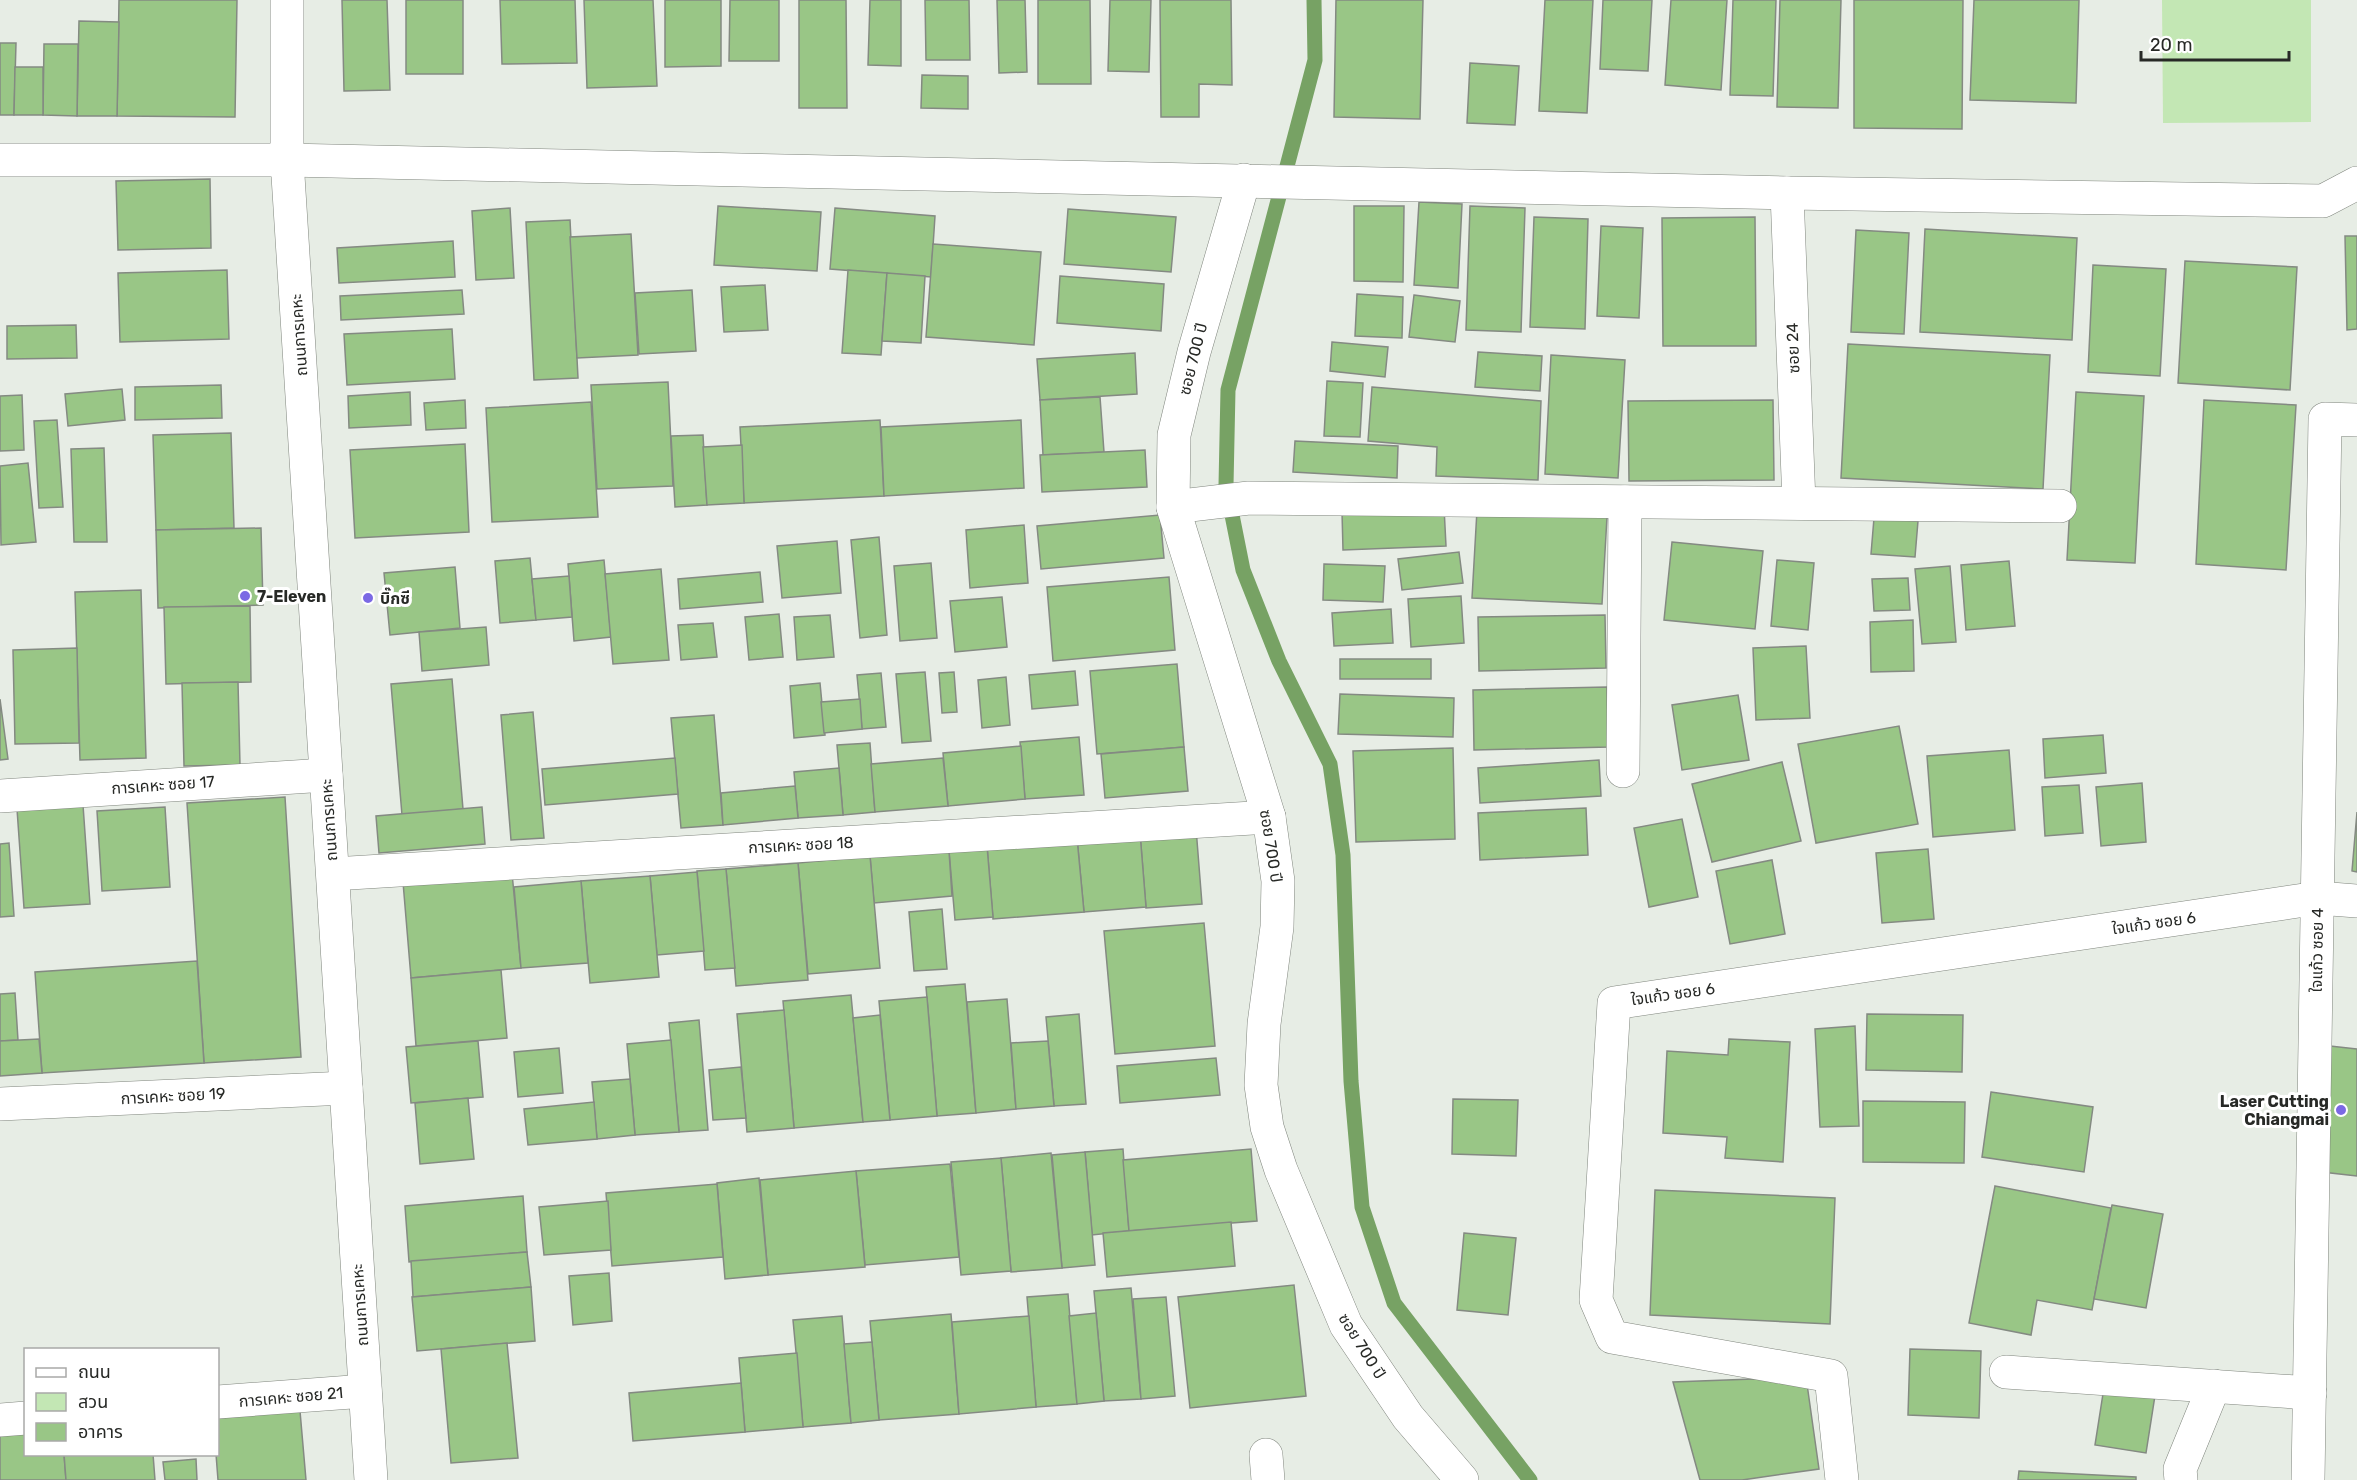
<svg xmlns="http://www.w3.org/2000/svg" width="2357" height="1480" font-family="Rubik,'Noto Sans Thai',sans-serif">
<rect width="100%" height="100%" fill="#e7ede5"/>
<path fill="#c3e7b4" d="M2162 0H2311V122L2163 123Z"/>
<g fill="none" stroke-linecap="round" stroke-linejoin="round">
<path stroke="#77a264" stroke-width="15" d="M1314 0 1315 60 1228 390 1226 485 1243 570 1279 661 1330 764 1343 855 1351 1081 1362 1207 1394 1303 1530 1480"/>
</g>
<g fill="#99c686" stroke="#848a82" stroke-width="1.5">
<path d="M119 0H237L235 117 117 116Z"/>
<path d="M342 0H387L390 90 344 91Z"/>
<rect x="406" y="0" width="57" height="74"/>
<path d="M500 0H575L577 63 502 64Z"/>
<path d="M584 0H653L657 86 587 88Z"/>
<path d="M665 0H721V66L665 67Z"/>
<path d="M730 0H779V61H729Z"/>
<path d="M799 0H846L847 108H799Z"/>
<path d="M870 0H901V66L868 65Z"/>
<path d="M925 0H969L970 60H926Z"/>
<path d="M997 0H1025L1027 72 999 73Z"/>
<path d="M1038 0H1090L1091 84H1038Z"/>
<path d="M1110 0H1151L1149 72 1108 71Z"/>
<path d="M1160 0H1231L1232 85 1199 84V117H1161Z"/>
<path d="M1336 0H1423L1420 119 1334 117Z"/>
<path d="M1545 0H1593L1587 113 1539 111Z"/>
<path d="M1603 0H1652L1648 71 1600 69Z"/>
<path d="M1671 0H1727L1721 90 1665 85Z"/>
<path d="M1733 0H1776L1773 96 1730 95Z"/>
<path d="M1780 0H1841L1838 108 1777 107Z"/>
<path d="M1854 0H1963L1962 129 1854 128Z"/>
<path d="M1974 0H2079L2076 103 1970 100Z"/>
<path d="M79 21 119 22 117 116H77Z"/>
<path d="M0 43H16L14 115H0Z"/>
<path d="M44 44H78L77 116 43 115Z"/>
<path d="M1470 63 1519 66 1515 125 1467 123Z"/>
<path d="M15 67H43V115H14Z"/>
<path d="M922 75 968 76V109L921 108Z"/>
<path d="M210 179 211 248 118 250 116 181Z"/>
<path d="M1419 202 1462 204 1458 288 1414 285Z"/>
<path d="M718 206 821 212 817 271 714 265Z"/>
<path d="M1354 206H1404L1403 282 1354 281Z"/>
<path d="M1470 206 1525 208 1521 332 1466 330Z"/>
<path d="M510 208 514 278 476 280 472 211Z"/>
<path d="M835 208 935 216 931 277 830 269Z"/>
<path d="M1068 209 1176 217 1171 272 1064 264Z"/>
<path d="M1534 217 1588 219 1585 329 1530 327Z"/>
<path d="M1755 217 1756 346H1663L1662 218Z"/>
<path d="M570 220 578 378 534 380 526 222Z"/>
<path d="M1601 226 1643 228 1639 318 1597 316Z"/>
<path d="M1925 229 2077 238 2072 340 1920 332Z"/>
<path d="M1856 230 1909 233 1904 334 1851 332Z"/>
<path d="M631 234 638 355 577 358 570 237Z"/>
<path d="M2345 236H2357V329L2347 330Z"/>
<path d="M453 241 455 277 339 283 337 248Z"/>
<path d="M933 244 1041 252 1034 345 926 337Z"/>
<path d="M2185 261 2297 267 2290 390 2178 383Z"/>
<path d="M2093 265 2166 269 2160 376 2088 372Z"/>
<path d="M227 270 229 339 120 342 118 273Z"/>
<path d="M848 270 887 273 881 355 842 353Z"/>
<path d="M887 273 925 276 921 343 882 341Z"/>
<path d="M1060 276 1164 284 1161 331 1057 323Z"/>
<path d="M765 285 768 330 724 332 721 287Z"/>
<path d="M462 290 464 314 341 320 340 296Z"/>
<path d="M692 290 696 351 639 354 635 293Z"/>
<path d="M1357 294 1403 297 1402 338 1355 336Z"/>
<path d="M1414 295 1460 301 1455 342 1409 337Z"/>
<path d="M76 325 77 358 7 359V326Z"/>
<path d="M452 329 455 379 347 385 344 334Z"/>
<path d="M1332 342 1388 347 1385 377 1330 371Z"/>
<path d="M1848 344 2050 355 2043 489 1841 478Z"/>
<path d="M1478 352 1542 356 1540 391 1475 387Z"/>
<path d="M1135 353 1137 394 1040 400 1037 359Z"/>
<path d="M1551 355 1625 360 1618 478 1545 474Z"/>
<path d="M1327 381 1363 383 1360 437 1324 436Z"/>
<path d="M668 382 673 486 597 489 591 385Z"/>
<path d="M221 385 222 418 135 420V387Z"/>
<path d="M1372 387 1541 401 1538 480 1436 476 1437 447 1368 441Z"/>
<path d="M122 389 125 420 68 426 65 394Z"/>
<path d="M410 392 411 425 349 428 348 396Z"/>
<path d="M2076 392 2144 396 2135 563 2067 560Z"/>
<path d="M22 395 24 450 0 451V396Z"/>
<path d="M1100 397 1104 452 1043 455 1040 400Z"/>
<path d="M465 400 466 428 426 430 424 403Z"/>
<path d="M1773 400 1774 480 1629 481 1628 401Z"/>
<path d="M2204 400 2296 405 2286 570 2196 564Z"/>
<path d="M591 402 598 517 492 522 486 408Z"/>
<path d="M57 420 63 507 39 508 34 421Z"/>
<path d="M880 420 884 496 744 503 740 427Z"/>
<path d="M1021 420 1024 488 884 496 881 427Z"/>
<path d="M231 433 234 528 156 530 153 435Z"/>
<path d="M703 435 707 505 675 507 671 436Z"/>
<path d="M1295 441 1398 446 1397 478 1293 472Z"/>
<path d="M465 444 469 532 355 538 350 450Z"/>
<path d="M742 445 744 503 707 505 703 447Z"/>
<path d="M104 448 107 542H74L71 449Z"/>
<path d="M1145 450 1147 487 1042 492 1040 455Z"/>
<path d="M28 463 36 542 1 545 0 466Z"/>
<path d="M1444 507 1446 546 1343 550 1342 512Z"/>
<path d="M1477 510 1607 517 1602 604 1472 598Z"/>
<path d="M1160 515 1164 558 1041 569 1037 526Z"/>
<path d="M1874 518 1918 521 1915 557 1871 554Z"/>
<path d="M1024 525 1028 583 970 588 966 530Z"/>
<path d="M261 528 263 605 158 608 156 530Z"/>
<path d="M879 537 887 635 860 638 851 540Z"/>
<path d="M837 541 841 593 782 598 777 546Z"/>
<path d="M1672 542 1763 551 1755 629 1664 620Z"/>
<path d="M1459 552 1463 583 1402 590 1398 559Z"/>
<path d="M530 558 536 620 500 623 495 561Z"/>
<path d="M604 560 611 637 574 641 568 564Z"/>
<path d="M1777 560 1814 563 1808 630 1771 626Z"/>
<path d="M2009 561 2015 626 1966 630 1961 565Z"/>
<path d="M931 563 937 638 900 641 894 566Z"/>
<path d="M1324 564 1385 566 1383 602 1323 600Z"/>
<path d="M1950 566 1956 642 1922 644 1915 569Z"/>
<path d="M455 567 460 628 390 635 384 573Z"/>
<path d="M661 569 669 660 613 664 605 574Z"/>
<path d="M760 572 763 602 680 609 678 579Z"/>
<path d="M569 576 572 617 536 620 532 579Z"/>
<path d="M1169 577 1175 650 1053 661 1047 587Z"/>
<path d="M1908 578 1910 610 1874 611 1872 579Z"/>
<path d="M141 590 146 758 80 760 75 592Z"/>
<path d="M1461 596 1464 643 1411 647 1408 599Z"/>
<path d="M1002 597 1007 647 955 652 950 601Z"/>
<path d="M250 606 251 682 166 684 164 607Z"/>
<path d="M1391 609 1393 643 1334 646 1332 613Z"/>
<path d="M779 614 783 657 749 660 745 617Z"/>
<path d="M830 615 834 657 797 660 794 617Z"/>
<path d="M1605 615 1606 668 1479 671 1478 617Z"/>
<path d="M1913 620 1914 671 1871 672 1870 622Z"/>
<path d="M713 623 717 657 681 660 678 625Z"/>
<path d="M486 627 489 665 422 671 419 632Z"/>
<path d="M1806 646 1810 718 1756 720 1753 648Z"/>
<path d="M77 648 79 743 15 744 13 650Z"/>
<rect x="1340" y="659" width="91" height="20"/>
<path d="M1177 664 1184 747 1097 754 1090 671Z"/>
<path d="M1075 671 1078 705 1032 709 1029 675Z"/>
<path d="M925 672 931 741 902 743 896 674Z"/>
<path d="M954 672 957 712 942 713 939 673Z"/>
<path d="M881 673 886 727 862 729 857 675Z"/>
<path d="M1006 677 1010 725 982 728 978 680Z"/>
<path d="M452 679 463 809 402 815 391 684Z"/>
<path d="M238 682 240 765 184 766 182 683Z"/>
<path d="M820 683 825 735 794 738 790 686Z"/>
<path d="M1607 687 1609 747 1474 750 1473 690Z"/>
<path d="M1340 694 1454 698 1453 737 1338 734Z"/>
<path d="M1738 695 1749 760 1682 770 1672 705Z"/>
<path d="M0 699 8 759 0 760Z"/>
<path d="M860 699 862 729 824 733 821 702Z"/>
<path d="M533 712 544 838 511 840 501 715Z"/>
<path d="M714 715 723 825 681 828 671 718Z"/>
<path d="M1899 726 1918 824 1816 843 1798 744Z"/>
<path d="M2103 735 2106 773 2045 778 2043 739Z"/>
<path d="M1079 737 1084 795 1025 799 1020 742Z"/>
<path d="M870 743 875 812 843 815 837 745Z"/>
<path d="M1021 746 1025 799 948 806 943 753Z"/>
<path d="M1184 747 1188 791 1105 798 1101 754Z"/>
<path d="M1453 748 1455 839 1356 842 1353 751Z"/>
<path d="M2009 750 2015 830 1933 837 1927 756Z"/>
<path d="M675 758 678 794 545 805 542 769Z"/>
<path d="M943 758 948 806 875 812 871 764Z"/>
<path d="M1599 760 1601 796 1480 803 1478 768Z"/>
<path d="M1782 762 1801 841 1712 862 1692 784Z"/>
<path d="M839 768 843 815 798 818 794 772Z"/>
<path d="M2142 783 2146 842 2101 846 2096 787Z"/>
<path d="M2079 785 2083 833 2045 836 2042 787Z"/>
<path d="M795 786 798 818 723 825 721 793Z"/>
<path d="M285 797 301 1057 204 1063 187 803Z"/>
<path d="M83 805 90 904 24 908 17 809Z"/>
<path d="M165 807 170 887 102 891 97 811Z"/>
<path d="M482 807 485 844 379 853 376 816Z"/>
<path d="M1586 808 1588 855 1480 860 1478 813Z"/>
<path d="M2357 812V872L2352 871Z"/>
<path d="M1682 819 1698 897 1649 907 1634 828Z"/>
<path d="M1196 828 1202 904 1146 908 1140 833Z"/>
<path d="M1140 833 1146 907 1084 912 1077 838Z"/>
<path d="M1077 838 1084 912 993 919 987 846Z"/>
<path d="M9 843 14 916 0 917V844Z"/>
<path d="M987 846 993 917 955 920 949 851Z"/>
<path d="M1928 849 1934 919 1882 923 1876 853Z"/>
<path d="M949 851 952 896 874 903 870 856Z"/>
<path d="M870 856 880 968 808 974 798 863Z"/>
<path d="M1772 860 1785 934 1730 944 1716 871Z"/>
<path d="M798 863 808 980 736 986 726 869Z"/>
<path d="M726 869 735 968 705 970 697 871Z"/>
<path d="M697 872 704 951 657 955 650 876Z"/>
<path d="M512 873 521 968 411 978 403 882Z"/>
<path d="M650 876 659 977 590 983 581 881Z"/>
<path d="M581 881 588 963 521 968 514 887Z"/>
<path d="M942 909 947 969 914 971 909 912Z"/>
<path d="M1204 923 1215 1046 1115 1054 1104 931Z"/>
<path d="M197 961 204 1063 42 1073 35 972Z"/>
<path d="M501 970 507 1038 416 1046 411 978Z"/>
<path d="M965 984 976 1113 937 1116 926 987Z"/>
<path d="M15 993 18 1040 0 1041V994Z"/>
<path d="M851 995 863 1122 794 1128 783 1001Z"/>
<path d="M927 997 937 1116 890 1120 879 1001Z"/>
<path d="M1007 999 1016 1109 976 1113 967 1002Z"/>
<path d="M784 1010 794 1128 747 1132 737 1014Z"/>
<path d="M1079 1014 1086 1104 1054 1106 1046 1017Z"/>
<path d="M1867 1014 1963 1015 1962 1072 1866 1070Z"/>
<path d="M880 1015 890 1120 863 1122 853 1018Z"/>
<path d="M699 1020 708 1130 679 1132 669 1023Z"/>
<path d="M1855 1026 1859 1126 1820 1127 1815 1029Z"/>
<path d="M39 1039 42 1073 0 1076V1041Z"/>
<path d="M1729 1039 1790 1042 1783 1162 1725 1158 1727 1137 1663 1133 1667 1051 1728 1055Z"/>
<path d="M671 1040 679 1132 635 1135 627 1044Z"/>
<path d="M478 1041 483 1097 411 1103 406 1047Z"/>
<path d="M1048 1041 1054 1106 1016 1109 1011 1043Z"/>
<path d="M2330 1046 2357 1049V1176L2322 1172Z"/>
<path d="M559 1048 563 1093 518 1097 514 1052Z"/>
<path d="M1216 1058 1220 1095 1120 1103 1117 1066Z"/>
<path d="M741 1067 746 1118 713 1120 709 1070Z"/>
<path d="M630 1079 635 1135 597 1139 592 1082Z"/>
<path d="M1991 1092 2093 1107 2084 1172 1982 1157Z"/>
<path d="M468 1098 474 1159 420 1164 415 1103Z"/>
<path d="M1453 1099 1518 1100 1516 1156 1452 1154Z"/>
<path d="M1863 1101 1965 1102 1964 1163 1863 1162Z"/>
<path d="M594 1102 597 1139 528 1145 524 1109Z"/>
<path d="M1123 1149 1129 1231 1092 1235 1085 1152Z"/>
<path d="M1251 1149 1257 1221 1129 1231 1123 1160Z"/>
<path d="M1085 1152 1095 1265 1062 1268 1052 1155Z"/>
<path d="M1051 1153 1062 1268 1011 1272 1001 1158Z"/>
<path d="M1001 1158 1011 1271 961 1275 951 1162Z"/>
<path d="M950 1164 959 1257 865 1265 856 1171Z"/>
<path d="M856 1171 865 1267 768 1275 760 1180Z"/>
<path d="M759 1178 768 1275 725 1279 717 1183Z"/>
<path d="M717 1184 723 1257 612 1266 606 1193Z"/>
<path d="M1995 1186 2111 1208 2092 1310 2037 1300 2031 1335 1969 1323Z"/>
<path d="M1655 1190 1835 1198 1830 1324 1650 1315Z"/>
<path d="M523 1196 527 1252 409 1262 405 1206Z"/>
<path d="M608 1201 611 1250 544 1255 539 1207Z"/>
<path d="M2112 1205 2163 1214 2146 1308 2094 1299Z"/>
<path d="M1231 1222 1235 1266 1107 1277 1103 1233Z"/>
<path d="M1464 1233 1516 1238 1508 1315 1457 1310Z"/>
<path d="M527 1252 531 1287 413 1297 411 1261Z"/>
<path d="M609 1273 612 1321 573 1325 569 1276Z"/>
<path d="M1294 1285 1306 1396 1190 1408 1178 1297Z"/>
<path d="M531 1287 535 1341 417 1351 412 1297Z"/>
<path d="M1131 1288 1141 1399 1104 1401 1094 1291Z"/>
<path d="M1068 1294 1077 1404 1036 1407 1027 1297Z"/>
<path d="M1166 1297 1175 1396 1141 1399 1133 1299Z"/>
<path d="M1096 1313 1104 1401 1077 1404 1069 1316Z"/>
<path d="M951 1314 959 1414 879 1420 870 1321Z"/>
<path d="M842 1316 851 1423 803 1427 793 1320Z"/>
<path d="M1029 1316 1036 1407 959 1414 952 1322Z"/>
<path d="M872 1342 879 1420 851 1423 844 1344Z"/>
<path d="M507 1343 518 1458 451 1463 441 1349Z"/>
<path d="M1910 1349 1981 1351 1979 1418 1908 1415Z"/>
<path d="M797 1353 803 1427 745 1432 739 1358Z"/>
<path d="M1806 1377 1819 1469 1742 1480H1700L1673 1382Z"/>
<path d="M2105 1381 2156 1389 2146 1453 2095 1445Z"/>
<path d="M741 1383 745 1432 633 1441 629 1393Z"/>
<path d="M300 1411 306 1480H218L216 1454 218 1418Z"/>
<path d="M26 1432V1454H64L66 1480H0V1435Z"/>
<path d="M64 1454H153L155 1480H66Z"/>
<path d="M196 1459 197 1480H165L163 1462Z"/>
<path d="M2019 1471 2136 1477V1480H2018Z"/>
</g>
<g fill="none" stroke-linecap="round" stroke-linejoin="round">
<defs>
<g id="street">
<path d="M287 0V160L371 1480"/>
<path d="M0 160H287L1787 193 2323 201 2357 183"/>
<path d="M1244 180 1194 352 1174 435 1173 507 1269 817 1278 881 1277 927 1264 1024 1261 1085 1267 1127 1281 1170 1346 1325 1408 1417 1462 1480"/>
<path d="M1787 193 1799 503"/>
<path d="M1173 507 1249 498 2060 506"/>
<path d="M1623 771 1625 502"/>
<path d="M0 796 326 775"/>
<path d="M333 874 1269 817"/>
<path d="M0 1104 346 1088"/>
<path d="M2006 1372 2310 1393"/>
<path d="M218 1402 365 1391"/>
<path d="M0 1420 26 1418"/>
<path d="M1266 1455 1268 1480"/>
<path d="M1842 1480 1831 1376 1612 1337 1596 1300 1614 1003 2318 898 2357 901"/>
<path d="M2181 1480 2180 1469 2214 1386"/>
<path d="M2308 1480 2325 419 2357 420"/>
</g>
</defs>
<use href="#street" stroke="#80867e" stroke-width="34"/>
<use href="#street" stroke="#fff" stroke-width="33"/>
</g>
<g fill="#7b69e4" stroke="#fff" stroke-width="2">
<circle cx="245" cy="596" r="6"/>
<circle cx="368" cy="598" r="6"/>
<circle cx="2341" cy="1110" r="6"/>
</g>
<g text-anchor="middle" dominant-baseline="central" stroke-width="6" stroke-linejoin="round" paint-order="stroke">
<g font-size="16" fill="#272926" stroke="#fff">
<text transform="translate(299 335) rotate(-94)">ถนนการเคหะ</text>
<text transform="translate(1793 348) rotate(-92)">ซอย 24</text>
<text transform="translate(1193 359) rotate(-76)">ซอย 700 ปี</text>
<text transform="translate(163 785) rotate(-4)">การเคหะ ซอย 17</text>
<text transform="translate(329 820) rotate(-94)">ถนนการเคหะ</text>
<text transform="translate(801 845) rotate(-3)">การเคหะ ซอย 18</text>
<text transform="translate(1271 846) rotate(81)">ซอย 700 ปี</text>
<text transform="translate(2154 923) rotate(-8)">ใจแก้ว ซอย 6</text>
<text transform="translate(2317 950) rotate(-89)">ใจแก้ว ซอย 4</text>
<text transform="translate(1673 994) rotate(-8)">ใจแก้ว ซอย 6</text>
<text transform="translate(173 1096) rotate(-3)">การเคหะ ซอย 19</text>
<text transform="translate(360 1305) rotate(-94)">ถนนการเคหะ</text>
<text transform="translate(1362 1346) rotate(58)">ซอย 700 ปี</text>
<text transform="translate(291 1397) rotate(-5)">การเคหะ ซอย 21</text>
</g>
<g font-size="16" font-weight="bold" fill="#272926" stroke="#fff" text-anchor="start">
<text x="257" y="596">7-Eleven</text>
<text x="380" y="598">บิ๊กซี</text>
<text x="2329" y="1101" text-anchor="end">Laser Cutting<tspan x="2329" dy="18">Chiangmai</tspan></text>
</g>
</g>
<rect x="24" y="1348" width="195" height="108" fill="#ffffff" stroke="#a9a9a8" stroke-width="1.5"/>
<rect x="36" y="1368" width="30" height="9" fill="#ffffff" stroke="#a9a9a8" stroke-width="1.5"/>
<text x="78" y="1378" font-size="18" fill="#272926">ถนน</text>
<rect x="36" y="1393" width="30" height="18" fill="#c3e7b4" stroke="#a9a9a8" stroke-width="1.5"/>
<text x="78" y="1408" font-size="18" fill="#272926">สวน</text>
<rect x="36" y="1423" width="30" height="18" fill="#99c686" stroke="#a9a9a8" stroke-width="1.5"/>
<text x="78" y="1438" font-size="18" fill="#272926">อาคาร</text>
<path d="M2141 51v9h148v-9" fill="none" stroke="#272926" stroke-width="3"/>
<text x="2150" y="51" font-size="18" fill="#272926" stroke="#ffffff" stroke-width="4.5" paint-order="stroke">20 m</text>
</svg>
